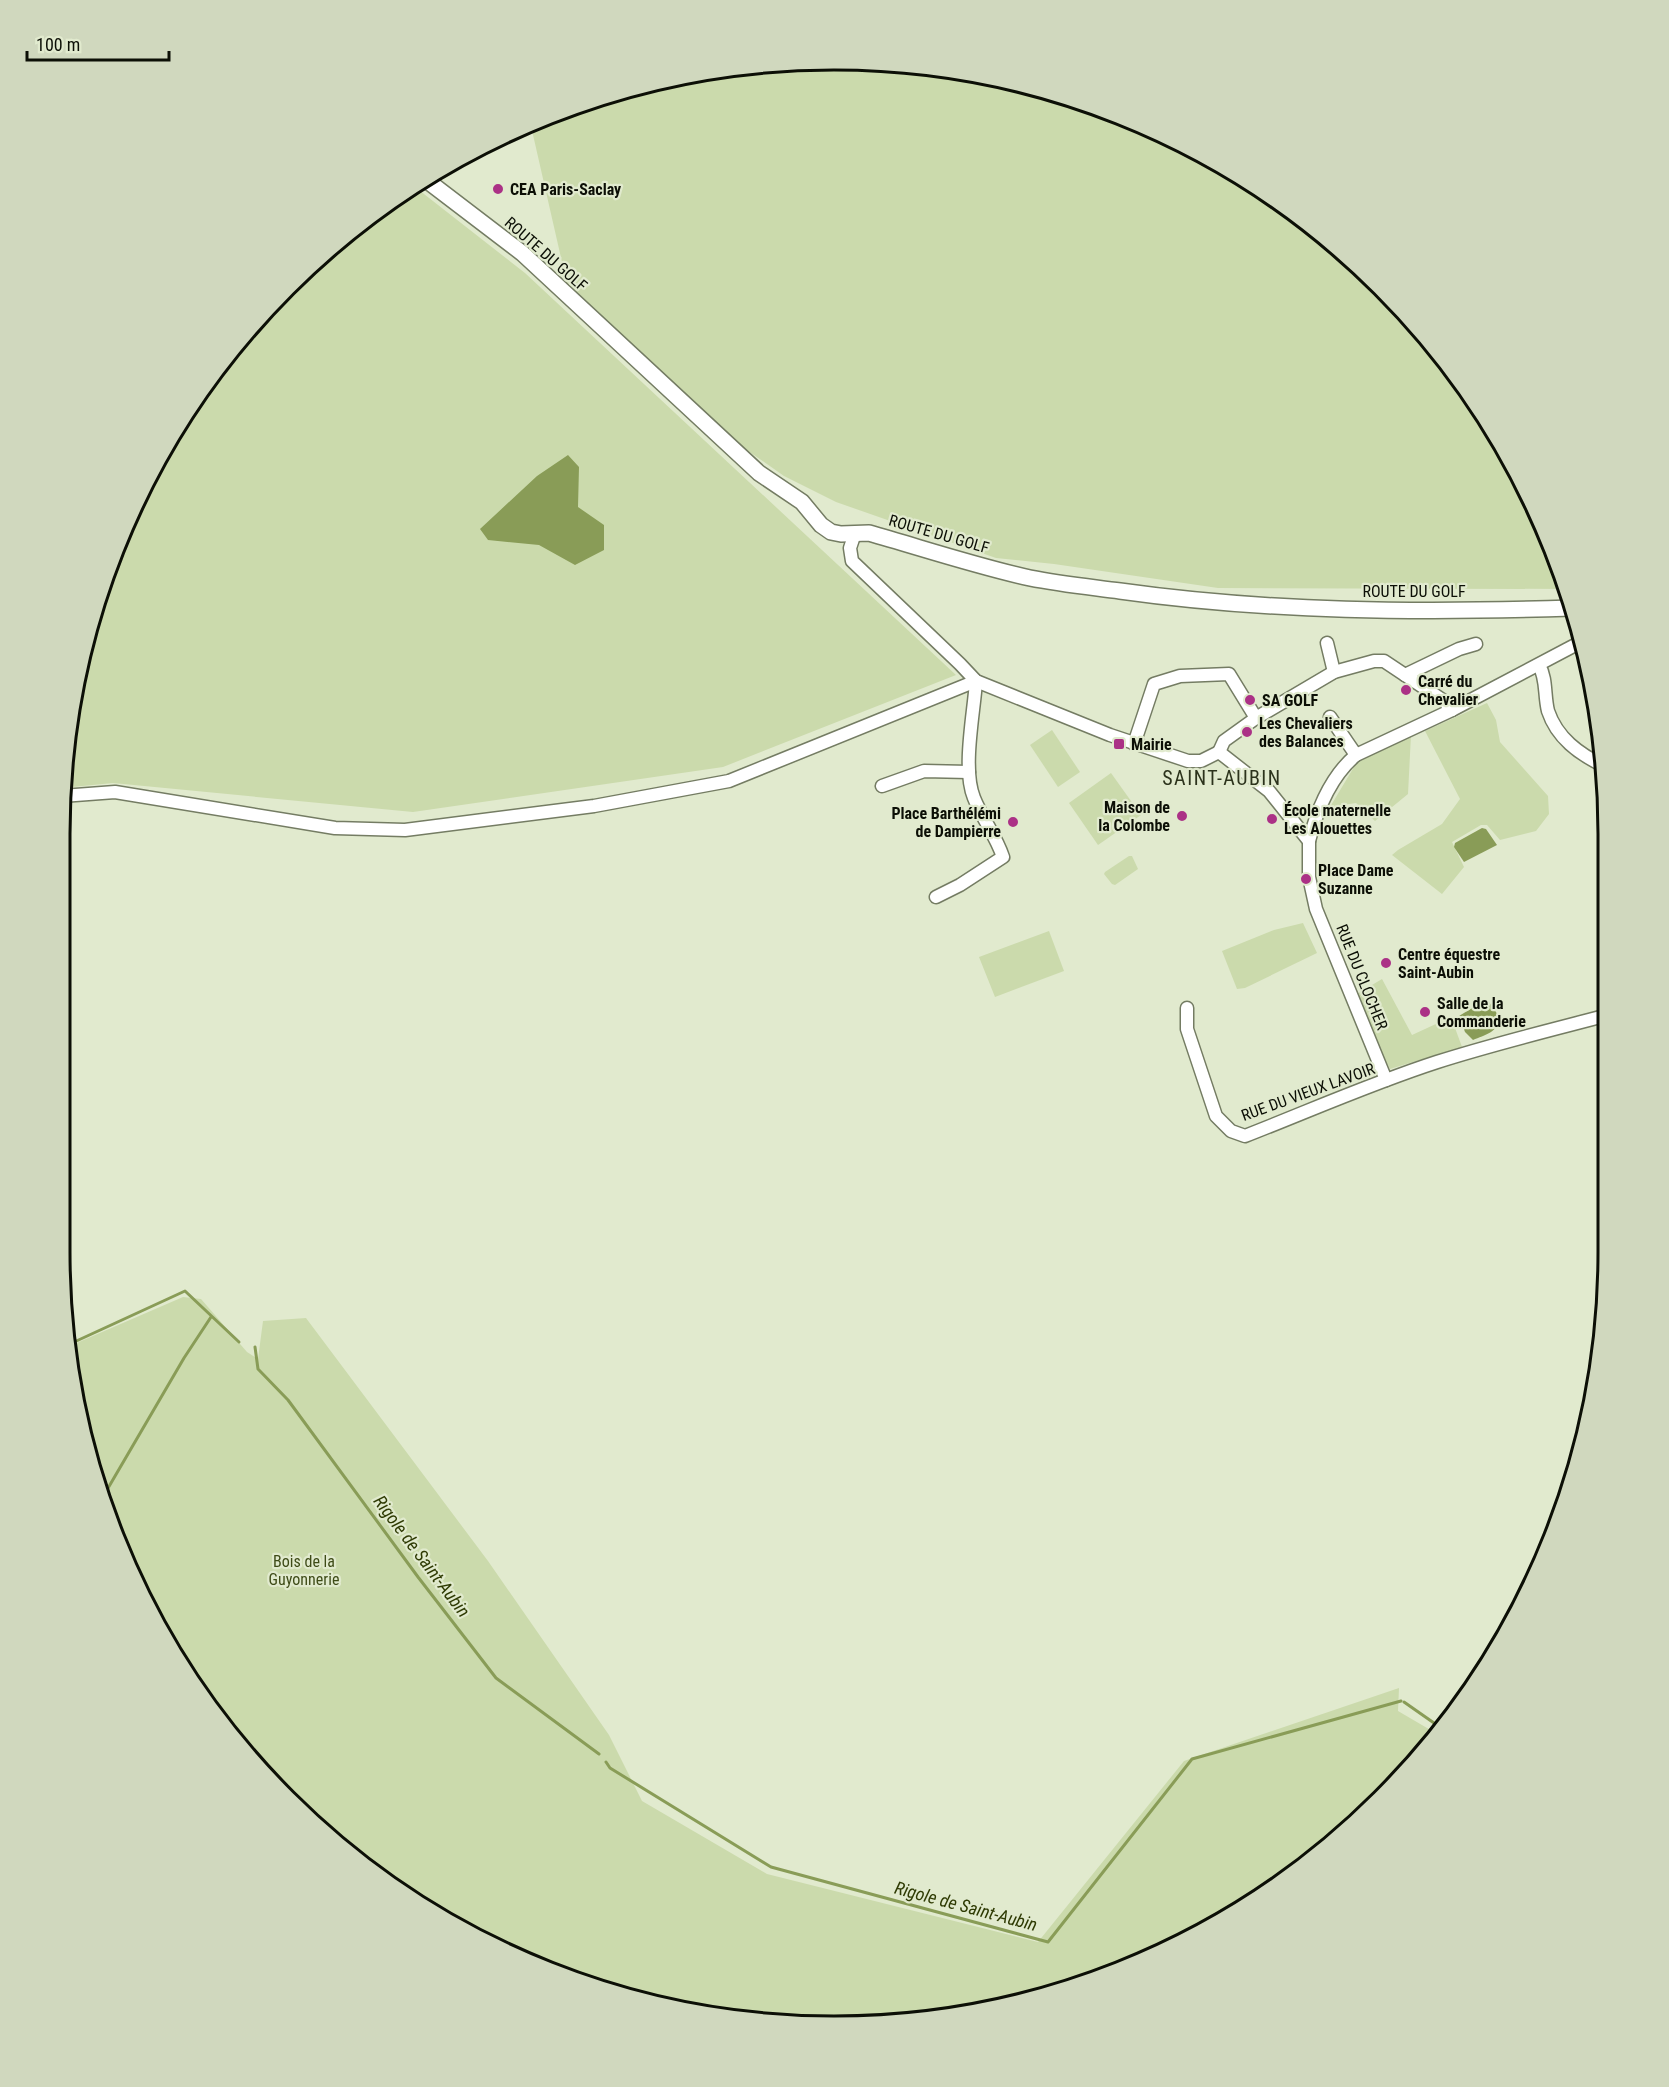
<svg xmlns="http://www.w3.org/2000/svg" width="1669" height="2087" font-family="'Roboto Condensed',sans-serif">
<rect width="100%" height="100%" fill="#e1eace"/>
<g fill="#cbdaac">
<path d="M885 62 1035 86 1177 140 1306 220 1417 324 1505 448 1569 589 1218 588 1054 564 996 558 836 502 784 476 744 448 567 284 531 126 586 101 734 67Z"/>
<path d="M415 187 525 273 956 675 723 767 413 812 113 783 62 788 101 585 164 448 252 324 324 252Z"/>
<path d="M1487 703 1496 720 1500 742 1548 796 1549 814 1536 831 1500 840 1487 825H1481L1452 842 1464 867 1442 894 1392 855 1398 850 1442 824 1460 799 1425 731Z"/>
<path d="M1052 730 1080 772 1058 787 1030 745Z"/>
<path d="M1411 735 1408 794 1375 821 1356 803 1330 807 1357 762 1368 754Z"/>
<path d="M1111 773 1141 815 1098 845 1069 803Z"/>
<path d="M1129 856H1132L1138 869 1115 885 1112 884 1104 874 1105 872Z"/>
<path d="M1303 923 1317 953 1245 988 1237 989 1222 951 1274 930Z"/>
<path d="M1049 931 1064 971 995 997 979 957Z"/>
<path d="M1382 979 1412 1035 1451 1017 1462 1047 1390 1069 1381 1052 1357 994Z"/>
<path d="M183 1297 201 1299 247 1352 258 1359 263 1321 306 1318 488 1561 609 1735 642 1801 767 1874 1038 1942 1184 1761 1399 1688 1398 1711 1439 1735 1345 1835 1221 1923 1035 2001 834 2027 634 2001 447 1923 287 1800 164 1639 86 1453 72 1345Z"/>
</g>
<g fill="#899c57">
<path d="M568 455 579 467 578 507 604 525V550L575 565 539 545 488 540 480 529 537 476Z"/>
<path d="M1482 828 1486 829 1497 845 1464 862 1454 847 1455 843Z"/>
<path d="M1487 999 1500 1018C1498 1032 1485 1035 1473 1040L1465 1032 1459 1016Z"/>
</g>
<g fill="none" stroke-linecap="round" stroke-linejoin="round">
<g stroke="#899c57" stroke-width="3">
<path d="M72 1343 185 1291 239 1342"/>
<path d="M255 1347 258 1369 288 1400 418 1577 496 1678 599 1754"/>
<path d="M104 1495 184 1358 211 1317"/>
<path d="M1404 1702 1444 1730"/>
<path d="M606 1762 610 1768 771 1867 1048 1942 1192 1759 1401 1701"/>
</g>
<defs>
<g id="minor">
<path d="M855 533 850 548 852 561 960 664 976 681 1110 735 1188 761H1201L1219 752 1269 791 1309 841V877L1316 909 1386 1080"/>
<path d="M1327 643 1334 672"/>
<path d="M1539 665C1547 679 1544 695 1548 711 1557 738 1579 754 1604 766"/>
<path d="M1405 675 1459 649 1476 644"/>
<path d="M1330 717 1356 755"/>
<path d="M1134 744 1154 684 1180 676 1229 674 1256 718"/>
<path d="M1219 752 1224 741 1256 718 1334 672 1374 661H1384L1444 701 1452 710"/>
<path d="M882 786 924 771 969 772"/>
<path d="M62 796 115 792 335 828 405 830 594 806 729 781 976 681"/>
<path d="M1309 841C1317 810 1331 776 1356 755L1452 710 1579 643"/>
<path d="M936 897 960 885 1003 857C996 836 982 818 974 798 962 769 974 713 976 681"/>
<path d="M1187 1008V1029L1216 1116 1231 1131 1245 1136C1309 1111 1372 1083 1437 1062 1493 1044 1551 1030 1608 1015"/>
</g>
<path id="tertiary" d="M425 179 522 253 759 473 802 502 821 525 831 532 841 534 869 533C922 548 976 566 1030 578 1060 584 1090 587 1120 591 1269 612 1422 613 1572 608"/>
</defs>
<use href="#minor" stroke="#747c63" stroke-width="15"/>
<use href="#tertiary" stroke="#747c63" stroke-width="18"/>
<use href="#minor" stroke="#fff" stroke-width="12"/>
<use href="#tertiary" stroke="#fff" stroke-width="15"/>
</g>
<g fill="#ab3186" stroke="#e1eace" stroke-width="2">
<circle cx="498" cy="189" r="6"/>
<circle cx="1406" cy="690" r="6"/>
<circle cx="1250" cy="700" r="6"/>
<circle cx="1247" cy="732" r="6"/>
<rect x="1113" y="738" width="12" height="12" rx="3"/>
<circle cx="1182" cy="816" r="6"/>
<circle cx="1272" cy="819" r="6"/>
<circle cx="1013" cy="822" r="6"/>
<circle cx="1306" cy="879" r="6"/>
<circle cx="1386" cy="963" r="6"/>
<circle cx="1425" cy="1012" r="6"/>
</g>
<g text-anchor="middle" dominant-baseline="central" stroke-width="4.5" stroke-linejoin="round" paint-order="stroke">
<g font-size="16" font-weight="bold" fill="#0c0f06" stroke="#e1eace" text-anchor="start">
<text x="510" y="189">CEA Paris-Saclay</text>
<text x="1418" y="681">Carré du<tspan x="1418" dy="18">Chevalier</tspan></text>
<text x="1262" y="700">SA GOLF</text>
<text x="1259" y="723">Les Chevaliers<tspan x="1259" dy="18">des Balances</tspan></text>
<text x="1131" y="744">Mairie</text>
<text x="1170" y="807" text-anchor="end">Maison de<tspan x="1170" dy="18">la Colombe</tspan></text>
<text x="1284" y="810">École maternelle<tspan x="1284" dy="18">Les Alouettes</tspan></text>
<text x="1001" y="813" text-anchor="end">Place Barthélémi<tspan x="1001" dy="18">de Dampierre</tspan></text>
<text x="1318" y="870">Place Dame<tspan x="1318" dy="18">Suzanne</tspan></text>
<text x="1398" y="954">Centre équestre<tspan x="1398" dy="18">Saint-Aubin</tspan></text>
<text x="1437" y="1003">Salle de la<tspan x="1437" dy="18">Commanderie</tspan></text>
</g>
<g font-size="16" fill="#0c0f06" stroke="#e1eace">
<text transform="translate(546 254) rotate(41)">ROUTE DU GOLF</text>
<text transform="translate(939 534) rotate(16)">ROUTE DU GOLF</text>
<text x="1414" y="591">ROUTE DU GOLF</text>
<text transform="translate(1362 977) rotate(68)">RUE DU CLOCHER</text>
<text transform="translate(1308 1092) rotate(-20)">RUE DU VIEUX LAVOIR</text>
</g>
<g font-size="16" fill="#3e4b17" stroke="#e1eace">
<text x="304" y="1561">Bois de la<tspan x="304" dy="18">Guyonnerie</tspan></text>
</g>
<g font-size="18" font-style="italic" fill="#2f3b04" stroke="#e1eace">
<text transform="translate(422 1556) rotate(53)">Rigole de Saint-Aubin</text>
<text transform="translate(966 1906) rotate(15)">Rigole de Saint-Aubin</text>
</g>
<g font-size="20" letter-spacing="1.5" fill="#2c331c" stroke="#e1eace">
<text x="1222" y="778">SAINT-AUBIN</text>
</g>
</g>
<path d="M0 0H1669V2087H0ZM834 70H834A764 764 0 0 1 1598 834V1252A764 764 0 0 1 834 2016H834A764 764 0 0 1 70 1252V834A764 764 0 0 1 834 70Z" fill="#d0d8be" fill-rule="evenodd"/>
<path fill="none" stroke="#0c0f06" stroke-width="3" d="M834 70H834A764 764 0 0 1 1598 834V1252A764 764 0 0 1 834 2016H834A764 764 0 0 1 70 1252V834A764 764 0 0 1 834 70Z"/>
<path d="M27 51v9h142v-9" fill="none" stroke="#0c0f06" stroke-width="3"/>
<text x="36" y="51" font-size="18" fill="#0c0f06" stroke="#e1eace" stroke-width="4.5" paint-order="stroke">100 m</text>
</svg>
